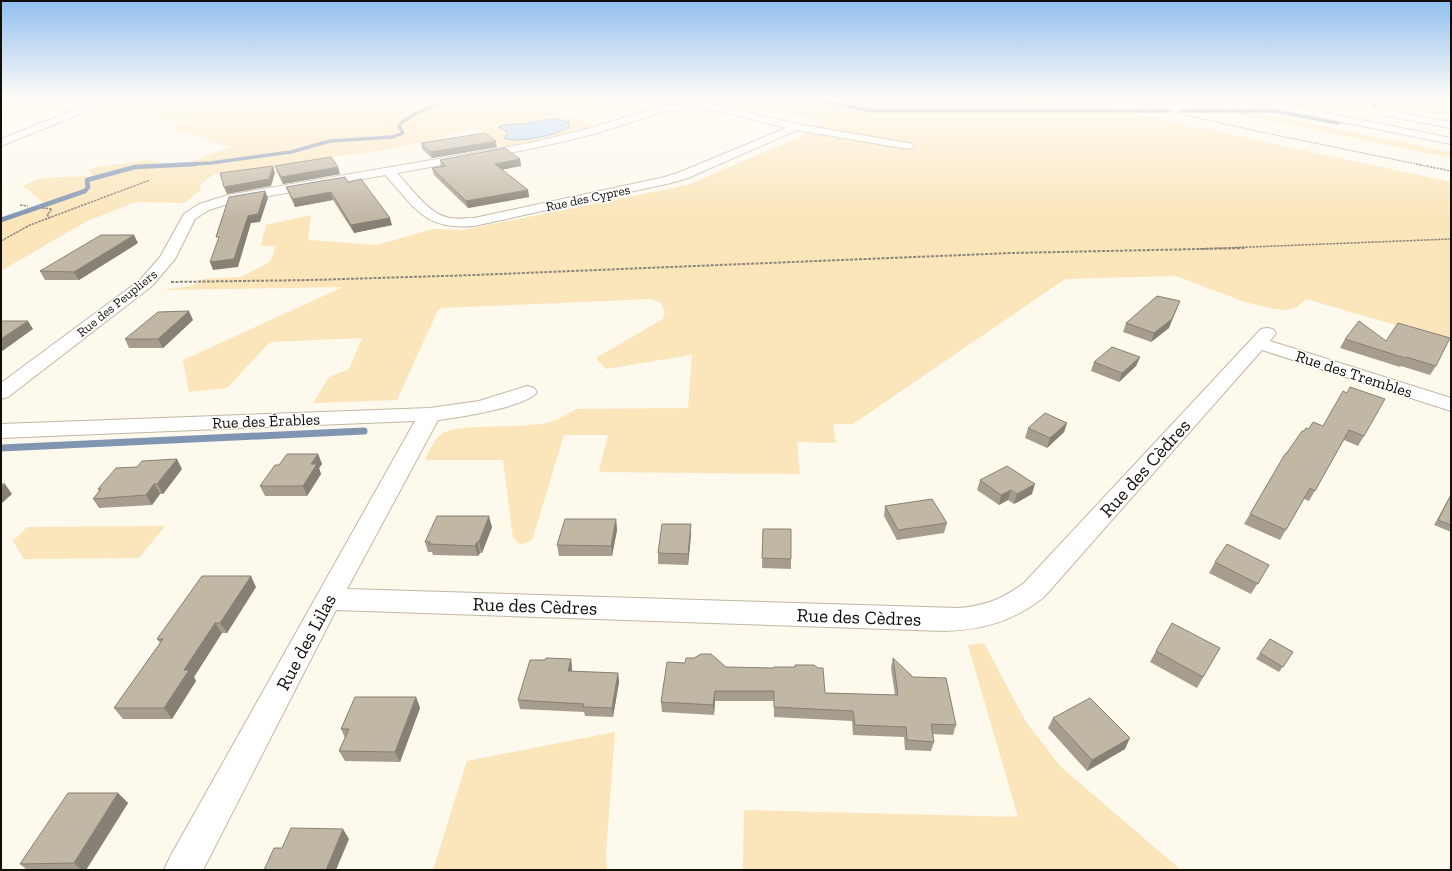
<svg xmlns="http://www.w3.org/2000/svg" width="1452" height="871" font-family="'Zilla Slab',serif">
<rect width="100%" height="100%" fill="#fef9ed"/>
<g fill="#fbe5ba" fill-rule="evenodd">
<path d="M1 98H29L19 101 58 102 49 106 77 108 66 112 1 110Z"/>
<path d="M314 98H637L614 105 557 110 553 112 595 125 549 138 503 147 472 128 443 137 391 149 215 174 203 182 199 187 202 189 184 203 136 202 87 221 1 271V219L45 204 23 186C42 173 70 179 93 175L88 170 95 167 149 160 158 162 157 166H179L230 147 187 132 171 129 188 119 160 118 158 117 159 114 147 110 128 108 155 106C164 111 184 110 193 105L284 106ZM554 119 569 122 566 129 524 140 505 139 504 136 508 132 506 131 510 124H523Z"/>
<path d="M771 98H1062L1451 182V341L1306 299 1297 307 1287 310 1275 309 1245 302 1176 276 1065 279 853 424H833L836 443 797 442 800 474 599 472 608 435H564L532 540 521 545 513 538 503 460H425C429 451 434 440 442 434 455 423 523 429 546 423 557 421 566 415 576 409L688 408 692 355 606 369 596 358 663 319 665 311 661 303 651 299 442 308 438 310 397 400 313 403 329 377 349 369 362 338 270 342 227 388 189 392 183 360 343 287 161 290 192 286 203 279 241 277 270 262 276 246H261L266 225 311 215 308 240 376 245 434 229 463 230 688 185 802 136 821 120 783 113 807 104Z"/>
<path d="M1158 98H1182L1432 148 1451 152V158Z"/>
<path d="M1336 98H1451V112L1434 115Z"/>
<path d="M165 526 139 558 24 559 13 541 27 527Z"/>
<path d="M984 643 1026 722 1060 766 1181 870H743L744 810 1018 817 968 645Z"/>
<path d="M615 732 606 854 607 870H433L467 761Z"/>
</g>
<path fill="#afcffb" stroke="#8095b2" d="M554 119 569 122V127C557 135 517 144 504 138L508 132 498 127 503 125 523 124Z"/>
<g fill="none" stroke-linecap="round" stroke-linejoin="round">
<g stroke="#8095b2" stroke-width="3.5">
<path d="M811 98 871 111H1168"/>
<path d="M1374 105 1384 99 1380 98"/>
<path d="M1181 111H1274L1338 123"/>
<path d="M177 165 211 163 291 152 330 141 393 137 403 133 399 126 402 122 415 114 452 98"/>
</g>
<path stroke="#8095b2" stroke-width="4.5" d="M1 220 85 191 88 187 87 180 135 167 196 164"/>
<path stroke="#8095b2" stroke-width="7" d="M1 448 364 431"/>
<defs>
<g id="minor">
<path d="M104 98H116L114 100 1 146V139Z"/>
<path d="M686 103 720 105 796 124 908 143 912 144 914 146 912 148 908 149 797 130 688 178 671 183 474 226C423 230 416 208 385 175L231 203 209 210 195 219 175 259 152 286 8 397 1 399V383L140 280 160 257 184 214 199 204 228 195 530 143 584 130 659 107ZM686 109 720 111 786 128 680 172 665 177 474 218C465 218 455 220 446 217 429 213 409 186 397 173L530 149 591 135 663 112Z"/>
<path d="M1267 328 1273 329 1276 333 1270 341 1451 398V411L1262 350 1044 597C1014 621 982 630 945 631L336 610 203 870H164L170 857 415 421 1 438V424L430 408 479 401 527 386 534 388 537 392C527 407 457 418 438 420L347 589 958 608C986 606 1002 599 1024 583L1261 329Z"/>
</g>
<g id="highway">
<path d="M1234 98H1251L1451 138V144L1239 101Z"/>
<path d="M1385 110 1451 122V128L1381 115 1380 113Z"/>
</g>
</defs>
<use href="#minor" stroke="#c1b7a5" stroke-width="2"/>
<use href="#highway" stroke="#c1b7a5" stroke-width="2"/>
<path stroke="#8b877e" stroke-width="1" stroke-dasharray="2 1" stroke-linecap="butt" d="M1111 98 1256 131 1421 165"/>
<g stroke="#8b877e" stroke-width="1.5" stroke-dasharray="2.5 1" stroke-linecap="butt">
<path d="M1416 164 1451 171"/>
<path d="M20 205 28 206"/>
<path d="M42 208 52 209 47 215 50 218"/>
<path d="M1 241 30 225 150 180"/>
<path d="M1200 249 1451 239"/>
</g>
<path stroke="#8b877e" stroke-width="2" stroke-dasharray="3 1.5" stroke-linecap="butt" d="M171 282 312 280 475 275 1012 253 1246 248"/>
<use href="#minor" fill="#fff" fill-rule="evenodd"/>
<use href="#highway" fill="#fff" fill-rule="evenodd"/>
</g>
<g fill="#a69d8e">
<path d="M445 139 497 147 432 158 422 149 421 143Z"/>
<path d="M520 159 521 166 502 169 528 190 529 197 468 208 434 175 432 168 441 167 440 160Z"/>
<path d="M275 166 340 174 283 184 277 172Z"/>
<path d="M348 182 392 225 354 233 333 200 295 207 289 194 286 187Z"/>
<path d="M138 243 79 280H45L40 271Z"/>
<path d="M193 320 163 348H129L125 339Z"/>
<path d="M1126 323 1169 328 1151 342 1123 332Z"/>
<path d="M1345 339 1386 341 1436 366 1430 375 1401 366 1400 367 1340 348Z"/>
<path d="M1140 357 1136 366 1119 382 1091 371 1094 362Z"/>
<path d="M1347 393 1364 436 1358 446 1344 440 1309 501 1304 499 1280 540 1244 524 1286 454 1304 431 1309 429 1323 426Z"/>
<path d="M1067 423 1064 432 1047 448 1025 438 1028 428Z"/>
<path d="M318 454 322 464 319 468 321 474 307 496H265L260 486 279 465Z"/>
<path d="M137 467 182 469 163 494H160L152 505 99 508 93 499 99 491 98 489Z"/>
<path d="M980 480 1032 494 1014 504 1008 500 999 505 977 490Z"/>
<path d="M1451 494V532L1434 525Z"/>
<path d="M885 506 947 523 944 533 897 540 884 516Z"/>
<path d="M616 519 617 530 612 556H559L557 545Z"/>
<path d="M492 527 482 553H480L478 556 433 555 432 552H428L425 542Z"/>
<path d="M763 529 791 559V569L762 568Z"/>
<path d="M691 535 688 565 658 564V553Z"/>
<path d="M1215 562 1269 565 1251 594 1209 573Z"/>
<path d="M256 587 227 633H222L194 677 196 681 172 719H123L114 708 160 643 157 639Z"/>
<path d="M1270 639 1293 652 1279 672 1256 659Z"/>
<path d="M1220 648 1197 688 1150 662 1156 651Z"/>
<path d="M893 658 956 725 953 735 933 734 934 742 931 751 905 750 904 737 853 735 852 721 774 717V701H715L714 715 662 712 661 702 726 667 825 693 895 695 891 668Z"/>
<path d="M571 659 572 668V671L618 673 619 682 613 717 585 716 584 712 520 709 518 700 545 660Z"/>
<path d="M416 697 420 708 400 762 345 761 339 751 345 738 341 729Z"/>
<path d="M1053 718 1125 749 1087 771 1048 728Z"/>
<path d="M118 793 128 803 86 870H27L20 864Z"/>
</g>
<g fill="#878074">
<path d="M496 141 497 147 432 158 431 152Z"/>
<path d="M520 159 521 166 496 171 495 164Z"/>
<path d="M273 166 275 173 271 186 227 194 224 187Z"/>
<path d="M338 167 340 174 283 184 281 177Z"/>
<path d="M528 190 529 197 468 208 466 201Z"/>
<path d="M265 191 268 198 260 222 251 223 238 267 213 270 210 262 248 216Z"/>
<path d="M331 192 333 200 295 207 293 199Z"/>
<path d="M390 218 392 225 354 233 351 225Z"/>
<path d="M134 235 138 243 79 280 74 272Z"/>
<path d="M1180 301 1169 328 1151 342 1154 333Z"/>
<path d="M189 311 193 320 163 348 158 339Z"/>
<path d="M28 321 33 329 1 352V339Z"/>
<path d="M1140 357 1136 366 1119 382 1122 373Z"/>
<path d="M1067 423 1064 432 1047 448 1050 438Z"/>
<path d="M318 454 322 464 319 468 321 474 307 496 303 486 311 464Z"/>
<path d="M177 459 182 469 163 494 157 484Z"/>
<path d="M5 484 12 494 1 504V487Z"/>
<path d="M154 484 160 494 152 505 146 495Z"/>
<path d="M1035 484 1032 494 1014 504 1017 494Z"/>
<path d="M1011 490 1008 500 999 505 1001 495Z"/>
<path d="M489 516 492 527 482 553 479 542Z"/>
<path d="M616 519 617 530 612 556 611 546Z"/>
<path d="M691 524V535L688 565V554Z"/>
<path d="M477 542 480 553 478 556 475 546Z"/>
<path d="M251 576 256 587 227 633 220 623Z"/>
<path d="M215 623 222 633 194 677 196 681 172 719 164 708 184 670Z"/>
<path d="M571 659 572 668 570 680 568 671Z"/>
<path d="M618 673 619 682 613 717 612 708Z"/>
<path d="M715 691V701L714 715 713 705Z"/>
<path d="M416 697 420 708 400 762 395 752Z"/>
<path d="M1130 738 1125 749 1087 771 1092 760Z"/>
<path d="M118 793 128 803 86 870H82L74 863Z"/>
<path d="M343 829 349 839 336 870H326Z"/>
</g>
<g fill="#c1b7a5" stroke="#878074">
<path d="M485 133 496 141 431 152 421 143Z"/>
<path d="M505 148 520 159 495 164 528 190 466 201 432 168 446 166 440 160Z"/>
<path d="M331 157 338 167 281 177 275 166Z"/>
<path d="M273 166 269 179 224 187 220 173Z"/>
<path d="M345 177 348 182 361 179 390 218 351 225 331 192 293 199 286 187Z"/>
<path d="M265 191 258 214 248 216 234 259 210 262 219 237H216L229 197Z"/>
<path d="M101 235H134L74 272 40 271Z"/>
<path d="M1157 296 1180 301 1172 319 1154 333 1126 323Z"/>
<path d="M189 311 158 339H125L158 312Z"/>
<path d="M1 321H28L1 339Z"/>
<path d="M1359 321 1386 341 1398 323 1450 338 1436 366 1406 357 1405 358 1345 339Z"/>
<path d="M1112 347 1140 357 1122 373 1094 362Z"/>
<path d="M1350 387 1385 399 1364 436 1349 430 1315 491 1310 488 1286 530 1250 514 1285 454H1286L1302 431H1304L1306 428 1309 429 1313 422 1323 426 1343 391 1347 393Z"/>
<path d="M1045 413 1067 423 1050 438 1028 428Z"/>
<path d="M287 454H318L311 464H317L303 486H260L275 465H279Z"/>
<path d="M177 459 157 484H154L146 495 93 499 101 489H98L116 468 137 467 142 461Z"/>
<path d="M1007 466 1035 484 1017 494 1011 490 1001 495 980 480Z"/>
<path d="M1 484H5L1 487Z"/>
<path d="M1451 495V525L1438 520Z"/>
<path d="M932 499 947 523 898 530 885 506Z"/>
<path d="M437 516H489L479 542H477L475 546 429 544 430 542H425Z"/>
<path d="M565 519H616L611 546 557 545Z"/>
<path d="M662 524H691L688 554 658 553Z"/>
<path d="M763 529H791V559L762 558Z"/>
<path d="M1227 544 1269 565 1258 584 1215 562Z"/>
<path d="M202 576H251L220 623H215L184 670H189L164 708H114L163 639H157Z"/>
<path d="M1172 623 1220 648 1203 677 1156 651Z"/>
<path d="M1270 639 1293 652 1283 667 1260 653Z"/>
<path d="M701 654H711L726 667 774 668V667H795V665H814L818 668H823L825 693 898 695 893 658 913 677 946 678 956 725 931 724 934 742 907 740 906 727 855 725 853 711 774 707V691H715L713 705 661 702 667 662 685 663 686 658H694Z"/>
<path d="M546 658 571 659 568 671 618 673 612 708 583 707 584 704 518 700 530 660H545Z"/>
<path d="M355 697H416L395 752 339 751 349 729H341Z"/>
<path d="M1090 698 1130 738 1092 760 1053 718Z"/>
<path d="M68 793H118L74 863 20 864Z"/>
<path d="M291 828 343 829 326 870H264L274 848H282Z"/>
</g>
<linearGradient id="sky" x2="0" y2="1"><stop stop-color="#91bff0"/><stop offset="0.45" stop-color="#fffcf7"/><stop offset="1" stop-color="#fffcf7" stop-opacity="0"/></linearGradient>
<rect width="1452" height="219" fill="url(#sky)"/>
<g text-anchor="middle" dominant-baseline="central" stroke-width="3" stroke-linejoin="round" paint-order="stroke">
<g font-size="13" fill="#120f09" stroke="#fff">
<text transform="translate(588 198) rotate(-12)">Rue des Cypres</text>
<text transform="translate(117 303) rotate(-39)">Rue des Peupliers</text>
</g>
<g font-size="16" fill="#120f09" stroke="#fff">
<text transform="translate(1354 374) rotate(18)">Rue des Trembles</text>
<text transform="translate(266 421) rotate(-2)">Rue des Érables</text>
</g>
<g font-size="19" fill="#120f09" stroke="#fff">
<text transform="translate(1145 468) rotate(-48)">Rue des Cèdres</text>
<text transform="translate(535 606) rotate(2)">Rue des Cèdres</text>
<text transform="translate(859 617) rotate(2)">Rue des Cèdres</text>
<text transform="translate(306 642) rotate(-62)">Rue des Lilas</text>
</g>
</g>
<rect width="1452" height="871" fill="none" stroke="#120f09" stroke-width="4"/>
</svg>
